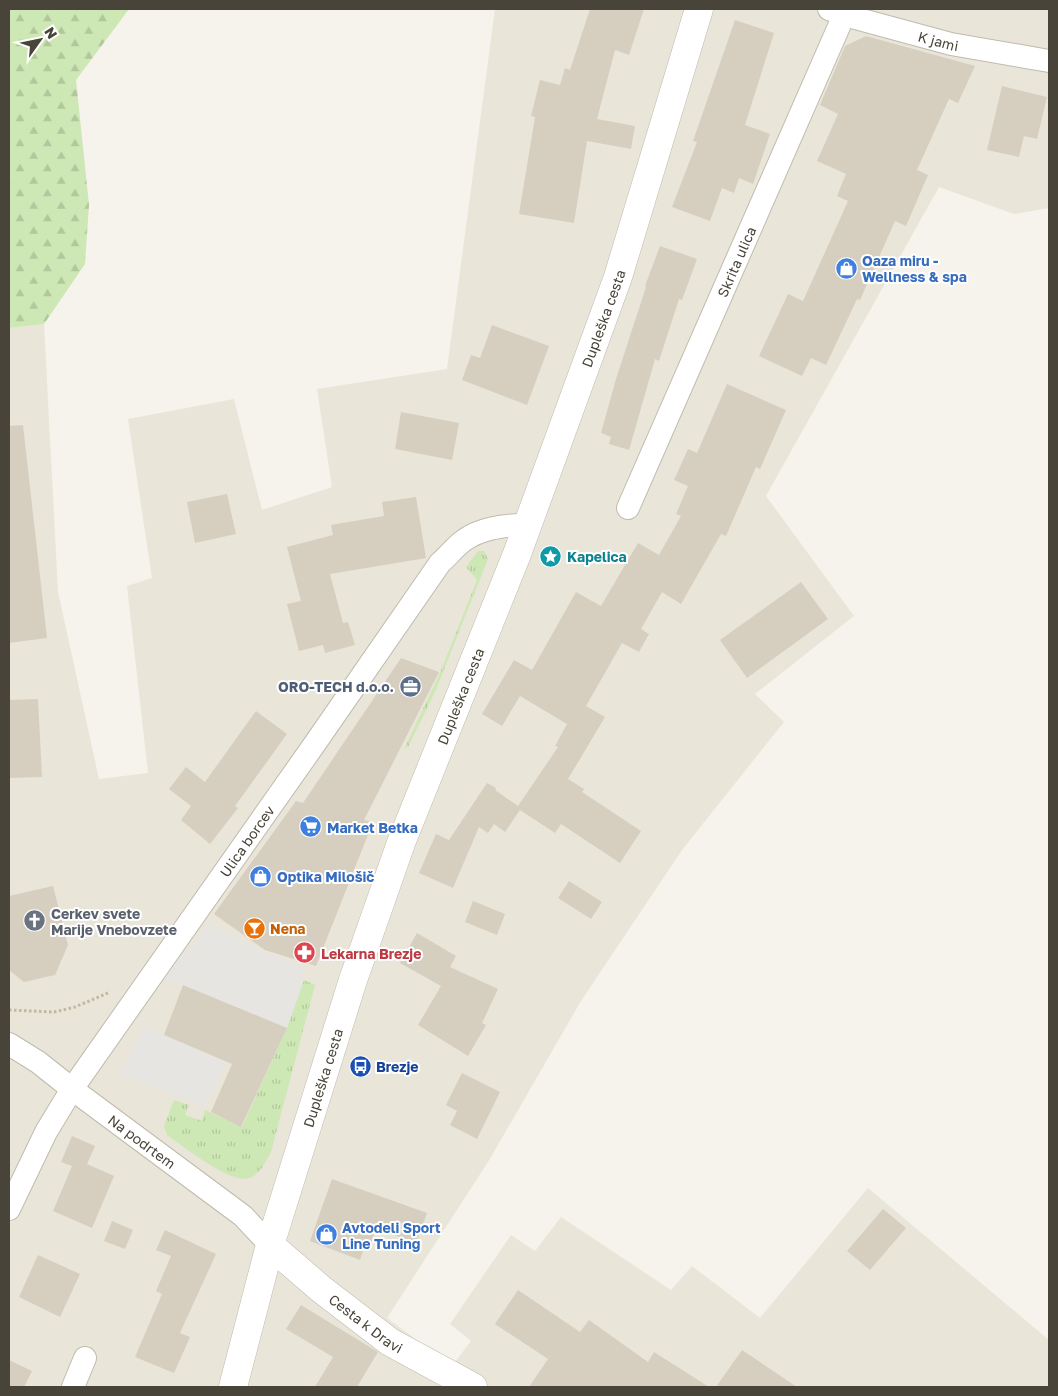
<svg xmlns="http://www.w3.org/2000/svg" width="1058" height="1396" font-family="'Golos Text',sans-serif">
<defs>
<pattern id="grass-tufts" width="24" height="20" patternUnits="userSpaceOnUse" patternTransform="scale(1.25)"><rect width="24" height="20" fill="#cde7b5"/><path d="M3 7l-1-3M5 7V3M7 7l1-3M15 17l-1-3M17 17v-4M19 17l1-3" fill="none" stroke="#b2c79c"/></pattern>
<pattern id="forest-firs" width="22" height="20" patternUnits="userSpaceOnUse" patternTransform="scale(1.25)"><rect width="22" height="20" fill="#cde7b5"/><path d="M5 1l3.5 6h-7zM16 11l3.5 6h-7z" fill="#b2c79c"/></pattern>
</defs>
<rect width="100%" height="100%" fill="#f5f3eb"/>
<path fill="#e9e5d9" d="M495 9H1049V208L1014 214 939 187 766 496 854 616 755 694 784 722 682 850 581 1001 488 1162 387 1318 452 1366 471 1341 450 1324 511 1235 535 1251 561 1217 671 1290 692 1266 760 1318 868 1188 1049 1340V1387H9V328L44 324 58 592 99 779 148 773 127 586 152 578 128 419 234 399 262 510 332 487 317 389 447 369Z"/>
<g fill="url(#grass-tufts)">
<path d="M478 551H484L488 559 435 692 408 747 404 749 440 673 477 580 466 567Z"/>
<path d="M304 980 315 985 271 1152C265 1162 261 1174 249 1178 232 1185 183 1146 167 1135L164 1126 174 1100 189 1105 185 1115 202 1121 205 1110 242 1127 287 1028Z"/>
</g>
<path fill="url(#forest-firs)" d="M9 9H129L76 80 89 205 85 264 44 324 9 328Z"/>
<g fill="#e7e5e2">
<path d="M207 924 264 951 303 967 304 980 287 1028 164 977 175 960 196 944Z"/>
<path d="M144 1026 227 1062 205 1107 120 1074Z"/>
</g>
<g fill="#d6cfc0">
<path d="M590 9H644L629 55 615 50 597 119 635 126 631 149 587 141 574 223 519 214 535 117 531 116 540 80 560 85 565 68 570 70Z"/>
<path d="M735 20 774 33 745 125 770 134 753 184 739 178 734 193 722 188 710 221 672 207 697 142 693 141Z"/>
<path d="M866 36 975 66 958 103 949 99 917 170 928 175 906 226 895 221 860 300 857 299 826 365 811 358 802 376 759 356 788 294 803 301 848 201 837 196 846 174 817 161 838 114 820 105 845 46Z"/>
<path d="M1002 86 1047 97 1037 139 1024 136 1019 157 987 150Z"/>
<path d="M660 246 697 259 682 300 679 299 659 361 655 359 629 450 609 444 611 437 601 433 616 379 646 287 645 286Z"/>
<path d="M492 325 549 346 527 405 462 380 471 355 480 358Z"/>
<path d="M727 384 786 410 760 469 756 467 726 536 721 534 681 604 662 592 641 629 649 634 639 652 622 643 586 706 605 717 568 779 584 789 582 792 641 831 620 863 561 824 555 833 520 810 505 832 494 824 488 833 479 827 453 888 419 873 436 834 449 840 487 783 496 788 495 790 518 806 558 747 555 746 567 724 520 696 502 726 482 714 514 660 532 670 576 592 601 606 638 543 659 555 681 516 676 514 688 486 674 480 688 449 697 453Z"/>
<path d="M401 412 459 423 452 460 395 449Z"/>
<path d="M23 425 47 638 9 643V426Z"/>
<path d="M227 494 236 534 195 543 187 502Z"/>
<path d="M416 497 426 558 330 574 343 623 348 622 355 645 325 653 323 645 299 651 287 604 301 601 287 547 333 535 331 525 384 516 382 502Z"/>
<path d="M801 582 828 619 747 678 720 640Z"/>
<path d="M401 658 439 672 364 820 373 822 316 966 265 950 214 914 296 801 303 803Z"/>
<path d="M38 699 42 777 9 778V700Z"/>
<path d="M256 711 287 734 235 806 238 808 210 844 181 820 191 806 169 789 186 767 205 782Z"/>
<path d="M569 881 602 902 591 919 558 898Z"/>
<path d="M53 886 68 945 55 975 24 982 9 970V896Z"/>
<path d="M473 901 505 914 497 935 465 922Z"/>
<path d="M417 933 456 956 450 967 498 989 482 1023 486 1025 468 1056 418 1025 441 986 400 963Z"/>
<path d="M183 985 287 1028 241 1127 211 1112 232 1064 164 1035Z"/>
<path d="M462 1073 500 1092 477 1139 450 1125 457 1111 446 1105Z"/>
<path d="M72 1136 95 1146 87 1164 114 1176 92 1228 53 1211 72 1166 61 1162Z"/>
<path d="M332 1179 427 1213 416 1243 376 1228 370 1247 365 1245 360 1260 310 1241Z"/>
<path d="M883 1209 906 1228 870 1270 847 1251Z"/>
<path d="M112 1221 133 1230 125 1249 104 1241Z"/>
<path d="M165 1230 216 1254 180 1333 190 1337 174 1373 135 1357 162 1294 156 1291 171 1256 156 1250Z"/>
<path d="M38 1255 80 1274 60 1317 19 1297Z"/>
<path d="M518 1290 580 1332 589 1320 648 1362 654 1352 709 1387H529L548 1359 495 1324Z"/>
<path d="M301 1305 378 1352 357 1387H315L333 1357 286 1329Z"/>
<path d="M742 1350 797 1387H716Z"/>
<path d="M9 1360 32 1371 24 1387H9Z"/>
</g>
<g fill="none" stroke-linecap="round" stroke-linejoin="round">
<defs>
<g id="minor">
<path id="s1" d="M829 9 844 15 951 44 1049 61"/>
<path id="s2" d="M628 508 844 15"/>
<path id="s3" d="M9 1044 38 1062 72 1089 243 1216 270 1245"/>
<path id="s4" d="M9 1209 46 1132 72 1089 316 742 440 563C448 556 455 547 463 541 482 527 505 526 527 524"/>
<path d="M73 1387 85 1358"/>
</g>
<g id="tertiary">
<path id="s5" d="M270 1245 321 1289 390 1342 473 1387"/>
<path id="s6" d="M233 1387 270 1245 353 980 401 843 517 554 618 277 699 9"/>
</g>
</defs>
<use href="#minor" stroke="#c0bbad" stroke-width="24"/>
<use href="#tertiary" stroke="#c0bbad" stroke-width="29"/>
<path stroke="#c2b89f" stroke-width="3" stroke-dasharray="2.5 2.5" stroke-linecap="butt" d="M9 1010 54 1012 75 1007 108 993"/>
<use href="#minor" stroke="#fff" stroke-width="22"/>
<use href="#tertiary" stroke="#fff" stroke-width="28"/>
</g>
<defs>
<symbol id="shop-disc" viewBox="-11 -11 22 22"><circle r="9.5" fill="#3f7fe0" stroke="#fff"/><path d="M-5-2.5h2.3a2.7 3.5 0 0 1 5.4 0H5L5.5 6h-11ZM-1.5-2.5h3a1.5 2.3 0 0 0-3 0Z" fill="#fff"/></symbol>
<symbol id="sight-disc" viewBox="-11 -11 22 22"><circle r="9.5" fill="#0f9aa8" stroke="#fff"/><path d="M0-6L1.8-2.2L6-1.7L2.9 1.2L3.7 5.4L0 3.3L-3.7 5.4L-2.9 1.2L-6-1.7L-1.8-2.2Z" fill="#fff"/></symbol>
<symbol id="office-disc" viewBox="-11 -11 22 22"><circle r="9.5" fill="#5c6f8a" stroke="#fff"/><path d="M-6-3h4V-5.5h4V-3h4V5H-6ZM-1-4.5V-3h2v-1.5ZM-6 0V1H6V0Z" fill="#fff"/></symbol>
<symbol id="supermarket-disc" viewBox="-11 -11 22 22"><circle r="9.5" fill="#3f7fe0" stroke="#fff"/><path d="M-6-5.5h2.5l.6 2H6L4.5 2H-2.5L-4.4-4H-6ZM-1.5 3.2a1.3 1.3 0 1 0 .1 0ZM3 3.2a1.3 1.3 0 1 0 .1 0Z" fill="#fff"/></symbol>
<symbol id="church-disc" viewBox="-11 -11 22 22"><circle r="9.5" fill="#6b7280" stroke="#fff"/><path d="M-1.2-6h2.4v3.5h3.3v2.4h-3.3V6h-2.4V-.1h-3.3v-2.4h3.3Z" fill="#fff"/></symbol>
<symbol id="bar-disc" viewBox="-11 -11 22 22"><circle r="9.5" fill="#e8710a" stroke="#fff"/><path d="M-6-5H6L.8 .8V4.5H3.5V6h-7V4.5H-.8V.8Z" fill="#fff"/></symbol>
<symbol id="pharmacy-disc" viewBox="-11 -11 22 22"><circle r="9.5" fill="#e0444e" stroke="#fff"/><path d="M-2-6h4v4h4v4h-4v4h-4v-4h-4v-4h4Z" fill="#fff"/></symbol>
<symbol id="bus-disc" viewBox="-11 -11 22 22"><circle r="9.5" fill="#1a4fb4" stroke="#fff"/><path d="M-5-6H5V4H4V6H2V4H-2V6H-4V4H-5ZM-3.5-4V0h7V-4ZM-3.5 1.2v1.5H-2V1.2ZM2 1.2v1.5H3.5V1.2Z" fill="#fff"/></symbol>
</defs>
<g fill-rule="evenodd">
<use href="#shop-disc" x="834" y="256" width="25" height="25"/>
<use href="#sight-disc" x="538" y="544" width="25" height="25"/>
<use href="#office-disc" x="398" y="674" width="25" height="25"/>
<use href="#supermarket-disc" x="298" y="814" width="25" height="25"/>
<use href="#shop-disc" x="248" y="864" width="25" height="25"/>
<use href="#church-disc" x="22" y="908" width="25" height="25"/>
<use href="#bar-disc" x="242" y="916" width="25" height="25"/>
<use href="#pharmacy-disc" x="292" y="940" width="25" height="25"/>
<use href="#bus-disc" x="348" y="1054" width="25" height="25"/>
<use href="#shop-disc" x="314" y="1222" width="25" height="25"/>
</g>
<g text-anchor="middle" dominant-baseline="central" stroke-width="4" stroke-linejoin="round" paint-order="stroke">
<g font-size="14" fill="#494439" stroke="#fff">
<text stroke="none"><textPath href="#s1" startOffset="114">K jami</textPath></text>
<text stroke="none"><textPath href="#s2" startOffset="269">Skrita ulica</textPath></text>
<text stroke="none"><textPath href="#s6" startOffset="1132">Dupleška cesta</textPath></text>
<text stroke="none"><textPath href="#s6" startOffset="728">Dupleška cesta</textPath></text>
<text stroke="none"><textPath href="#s4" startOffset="439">Ulica borcev</textPath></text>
<text stroke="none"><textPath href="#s6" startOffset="322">Dupleška cesta</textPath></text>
<text stroke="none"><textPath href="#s3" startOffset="165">Na podrtem</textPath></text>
<text stroke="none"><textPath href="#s5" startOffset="124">Cesta k Dravi</textPath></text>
</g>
<g font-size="14" font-weight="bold" fill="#366cbe" stroke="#fff" text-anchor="start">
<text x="862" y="260">Oaza miru -<tspan x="862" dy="16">Wellness &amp; spa</tspan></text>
<text x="327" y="827">Market Betka</text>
<text x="277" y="876">Optika Milošič</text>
<text x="342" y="1227">Avtodeli Sport<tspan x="342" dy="16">Line Tuning</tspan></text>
</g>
<g font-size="14" font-weight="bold" fill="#0d838f" stroke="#fff" text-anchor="start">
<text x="567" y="556">Kapelica</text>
</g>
<g font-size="14" font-weight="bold" fill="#4e5e75" stroke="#fff" text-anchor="end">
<text x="394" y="686">ORO-TECH d.o.o.</text>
</g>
<g font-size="14" font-weight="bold" fill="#5b616d" stroke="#fff" text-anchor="start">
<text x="51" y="913">Cerkev svete<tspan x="51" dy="16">Marije Vnebovzete</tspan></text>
</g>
<g font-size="14" font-weight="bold" fill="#c56008" stroke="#fff" text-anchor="start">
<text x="270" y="928">Nena</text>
</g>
<g font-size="14" font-weight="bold" fill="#be3a42" stroke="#fff" text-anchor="start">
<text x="321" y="953">Lekarna Brezje</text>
</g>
<g font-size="14" font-weight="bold" fill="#164399" stroke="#fff" text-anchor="start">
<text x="376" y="1066">Brezje</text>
</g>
</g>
<rect width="1058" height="1396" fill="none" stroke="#494439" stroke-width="20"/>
<g transform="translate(40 40) rotate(57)" stroke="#ffffff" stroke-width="4" paint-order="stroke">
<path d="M0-4L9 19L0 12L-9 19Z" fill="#494439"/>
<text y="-8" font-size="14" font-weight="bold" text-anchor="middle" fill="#494439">N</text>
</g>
</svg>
